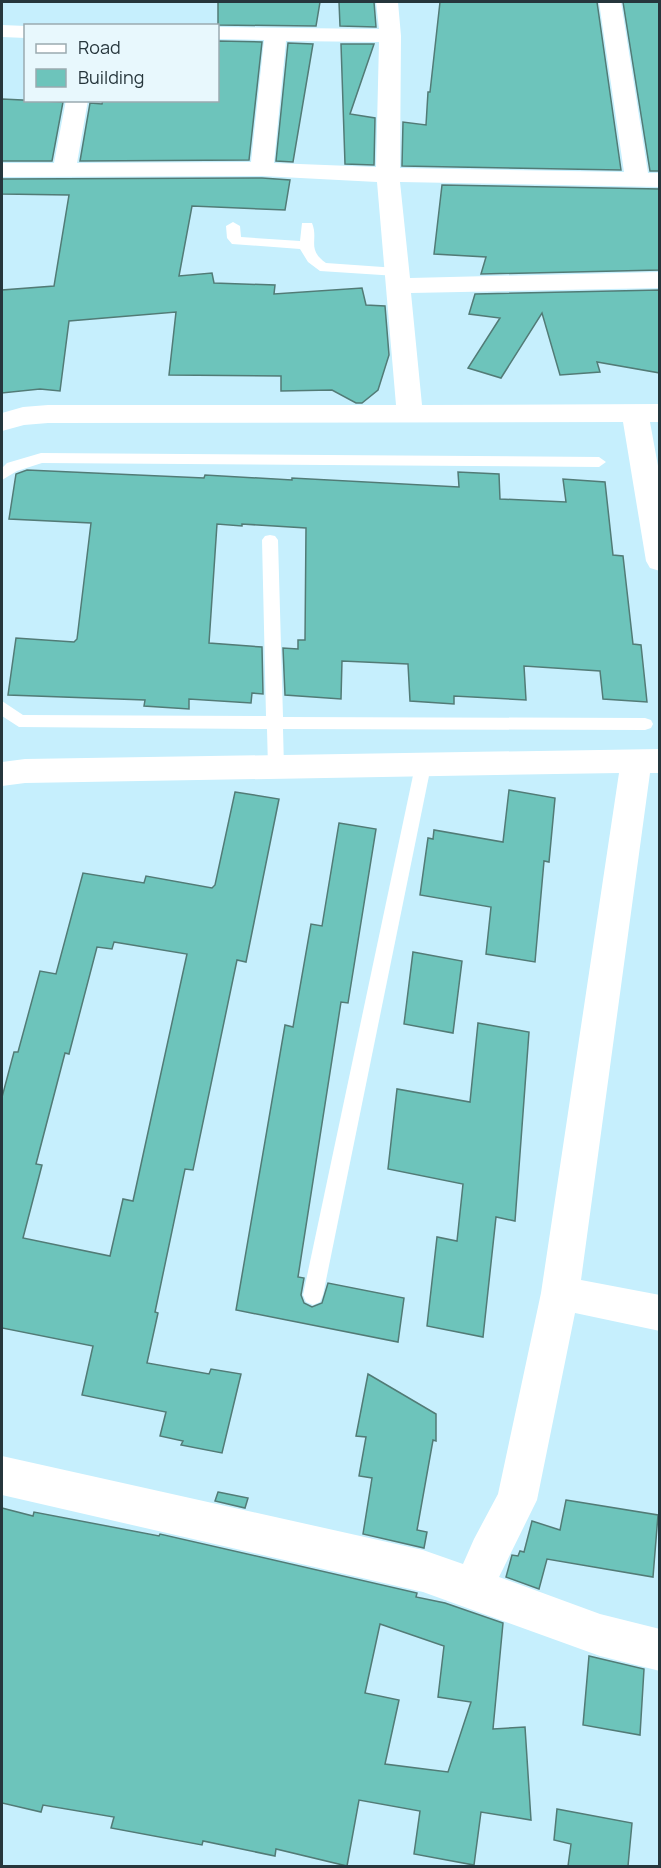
<svg xmlns="http://www.w3.org/2000/svg" width="661" height="1868" font-family="Manrope,sans-serif">
<rect width="100%" height="100%" fill="#c6effd"/>
<g fill="#6dc4bb" stroke="#527b76" stroke-width="1.5" fill-rule="evenodd">
<path d="M218 2H320L316 26 218 25Z"/>
<path d="M339 2H374L376 27 340 26Z"/>
<path d="M440 2H597L621 170 402 166 403 122 426 125 428 92H430Z"/>
<path d="M623 2H660V171H650Z"/>
<path d="M218 41 262 42 249 160 80 161 90 103 102 104 103 100H218Z"/>
<path d="M288 43 313 44 293 162 276 161Z"/>
<path d="M341 44H374L350 114 375 118 374 165 345 164Z"/>
<path d="M2 99 63 102 52 161H2Z"/>
<path d="M262 178 290 180 285 210 192 206 179 276 212 273 214 283 275 285 274 294 362 288 366 305 385 306 389 355 378 390 362 403H356L332 390 281 391V376L169 375 176 312 69 321 60 391 40 389 2 393V290L54 286 69 195 2 194V179Z"/>
<path d="M442 185 660 189V270L481 274 486 257 434 254Z"/>
<path d="M660 290V373L597 362 600 372 560 375 542 313 501 378 468 368 500 318 469 314 475 294Z"/>
<path d="M27 470 204 478 205 475 292 480V478L459 487 458 472 499 474 500 499 566 502 563 479 605 482 613 555 623 556 633 644 641 645 647 702 603 699 600 671 524 666 526 700 454 696V704L410 701 408 664 342 661 341 699 285 695 283 648 298 649V640H305L306 528 242 524V526L217 524 209 643 262 647 263 694 252 693 251 703 189 699V709L144 706 145 700 8 695 16 638 74 642 77 639 91 523 9 519 16 474Z"/>
<path d="M509 790 555 798 549 862 544 861 535 962 486 954 491 907 420 895 428 838 433 839 434 830 503 842Z"/>
<path d="M235 792 279 799 246 962 237 960 193 1170 185 1169 155 1312 158 1313 147 1363 209 1374 211 1369 241 1374 222 1453 181 1445 183 1441 160 1436 166 1412 82 1395 93 1346 2 1328V1097L14 1052H18L40 971 56 974 83 873 144 883 146 876 212 888 215 885ZM114 942 187 954 133 1201 123 1199 110 1256 23 1238 42 1165 36 1164 65 1053 69 1054 97 947 112 949Z"/>
<path d="M339 823 376 829 348 1003 341 1002 298 1277 304 1278 301 1295 304 1303 312 1307 322 1303 328 1283 404 1298 398 1342 236 1310 285 1025 293 1027 311 924 322 926Z"/>
<path d="M413 952 462 961 453 1033 404 1024Z"/>
<path d="M478 1023 529 1032 515 1221 496 1217 483 1337 427 1326 437 1237 457 1241 463 1184 388 1169 397 1089 470 1102Z"/>
<path d="M368 1374 436 1414V1441L433 1440 417 1530 427 1532 424 1548 363 1534 372 1478 359 1476 366 1437 356 1436Z"/>
<path d="M218 1492 248 1498 245 1508 215 1501Z"/>
<path d="M566 1500 658 1515 653 1577 547 1559 539 1589 506 1577 512 1555 518 1556 520 1551 524 1552 532 1521 560 1530Z"/>
<path d="M2 1508 33 1516 34 1512 159 1536 160 1534 417 1593 416 1597 445 1603 503 1623 493 1729 525 1727 531 1820 481 1812 474 1865 414 1854 420 1811 359 1800 347 1866 276 1849 275 1856 203 1841 202 1845 111 1828 114 1817 43 1805 41 1812 2 1803ZM380 1624 444 1646 438 1697 471 1702 448 1772 385 1764 399 1700 365 1693Z"/>
<path d="M589 1656 644 1669 640 1735 583 1725Z"/>
<path d="M557 1809 632 1823 628 1866H568L571 1844 554 1840Z"/>
</g>
<g fill="none" stroke-linecap="round" stroke-linejoin="round">
<g fill="#fff" fill-rule="evenodd">
<path d="M233 222 240 226 241 237 300 241 302 223H312C319 240 306 249 326 263L397 268 404 272 397 276 320 271 308 262 300 249 232 244 227 238 226 226Z"/>
<path d="M41 453 599 457 606 462 599 467 42 463 17 471 2 480V468L7 463Z"/>
<path d="M270 535 275 536 278 540 283 717 645 718 651 720 653 724 651 728 645 730 283 729 284 767 282 772 276 773 270 772 268 767 267 729 19 727 2 716V701L23 715 266 716 262 540 265 536Z"/>
<path d="M423 760 429 761 431 766 323 1295 320 1302 313 1305 306 1302 303 1295 415 766 417 761Z"/>
</g>
<g fill="#fff" fill-rule="evenodd">
<path d="M376 2H398L401 36 400 168 624 172 599 2H621L648 173H660V187L400 182 410 278 660 272V288L411 293 422 405 660 404V422H650L660 477V571L650 568 646 561 623 422 48 423 24 425 2 431V413L23 407 48 405H396L377 182 262 176 2 177V163H54L66 100H88L77 163 251 162 264 40 218 39V27L379 29ZM286 41 379 42 376 167 274 163Z"/>
<path d="M2 25 26 26V38L2 37Z"/>
<path d="M660 749V773H650L581 1280 660 1295V1331L575 1313 537 1500 499 1577 600 1614 660 1629V1671L600 1656 423 1592 2 1495V1456L423 1550 463 1564 474 1539 498 1494 541 1293 619 773 25 783 2 786V762L25 759Z"/>
</g>
</g>
<rect width="661" height="1868" fill="none" stroke="#26363c" stroke-width="6"/>
<rect x="24" y="24" width="195" height="78" fill="#e8f8fd" stroke="#9aaab0" stroke-width="1.5"/>
<rect x="36" y="44" width="30" height="9" fill="#ffffff" stroke="#9aaab0" stroke-width="1.5"/>
<text x="78" y="54" font-size="18" fill="#26363c">Road</text>
<rect x="36" y="69" width="30" height="18" fill="#6dc4bb" stroke="#9aaab0" stroke-width="1.5"/>
<text x="78" y="84" font-size="18" fill="#26363c">Building</text>
</svg>
